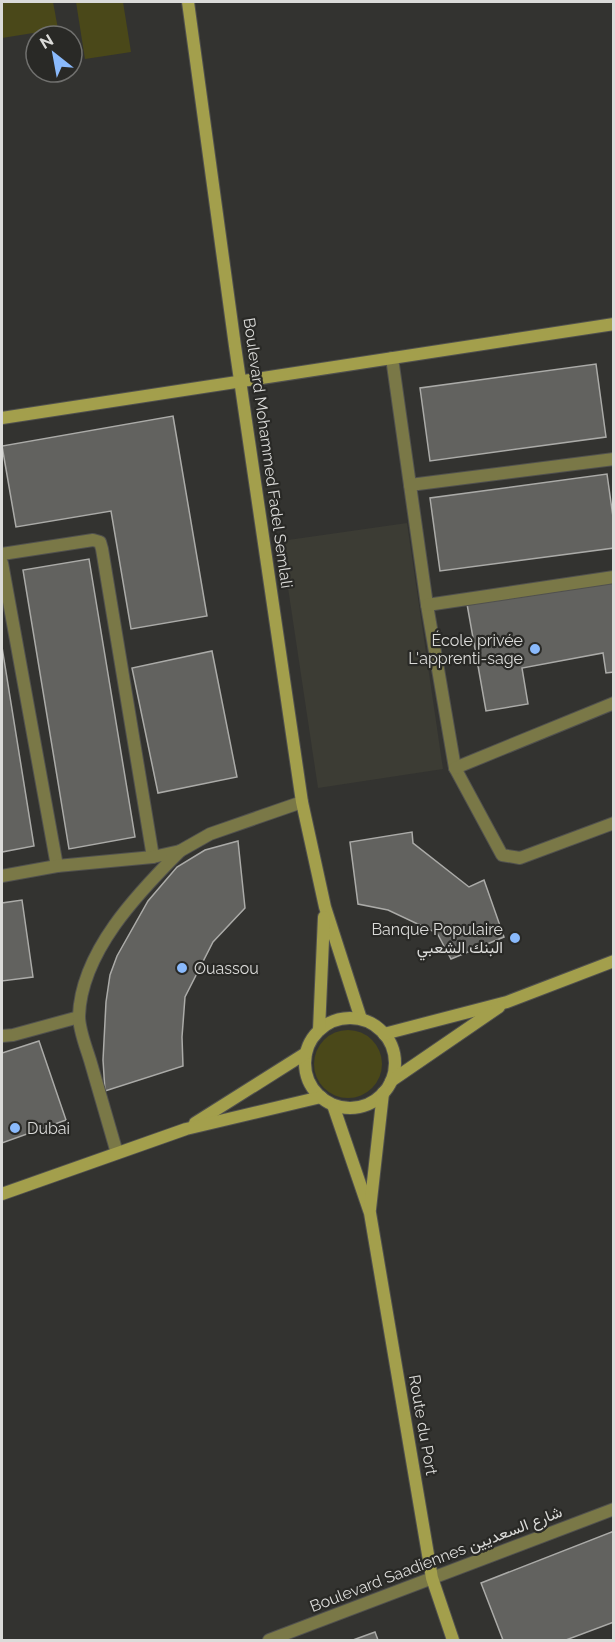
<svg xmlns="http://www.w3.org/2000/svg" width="615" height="1642" font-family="Raleway,Vazirmatn,sans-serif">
<rect width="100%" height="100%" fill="#333330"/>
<path fill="#3c3c34" d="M407 523 443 769 318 788 281 541Z"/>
<g fill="#4a4819">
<path d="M2 2H53L58 29 2 38Z"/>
<path d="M76 2H123L131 52 85 59Z"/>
<circle cx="348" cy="1064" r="34"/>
</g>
<g fill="#62625f" stroke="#ababa8" stroke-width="1.5">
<path d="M596 364 606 437 430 461 420 388Z"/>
<path d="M173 416 207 616 131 629 111 511 16 527 2 446Z"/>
<path d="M607 474 614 524V548L440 571 430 498Z"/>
<path d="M89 559 135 837 69 849 23 570Z"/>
<path d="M614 578V672L606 673 603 653 522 668 528 704 486 711 467 604Z"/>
<path d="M2 647 34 846 2 852Z"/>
<path d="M212 651 237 777 158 793 132 668Z"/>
<path d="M412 832 413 843 469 887 484 880 504 937 451 959 437 933 388 910 358 904 350 842Z"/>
<path d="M238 841 245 908 213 942 185 997 182 1037 183 1066 105 1091 103 1060 106 1002 110 975 117 956 148 901 177 867 205 850Z"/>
<path d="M22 900 33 977 2 981V903Z"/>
<path d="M39 1041 66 1120 2 1143V1053Z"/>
<path d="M614 1531V1622L566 1640H503L481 1583Z"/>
<path d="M375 1632 378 1640H353Z"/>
</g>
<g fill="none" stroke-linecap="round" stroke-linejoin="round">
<defs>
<g id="street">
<path d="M392 358 427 605 455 768 502 855 520 858 614 823"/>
<path d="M410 485 614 459"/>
<path d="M2 554 93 540 100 542 102 549 153 857"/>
<path d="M2 563 57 866"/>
<path d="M427 605 614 577"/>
<path d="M455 768 614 703"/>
<path d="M2 876 57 866 153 857 180 851 210 834 302 802"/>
<path d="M2 1036 13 1035 79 1017"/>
<path d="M117 1153C108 1122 99 1091 90 1060 86 1047 79 1030 79 1016 81 952 138 893 180 851"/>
<path d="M269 1640 614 1509"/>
</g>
<g id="secondary">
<path d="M188 2 235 346 302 802 325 907 361 1019"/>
<path d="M2 418 614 324"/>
<circle cx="350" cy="1063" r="45"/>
<path d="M319 1030 324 917"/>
<path d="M384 1034 507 1002 614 961"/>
<path d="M391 1081 499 1007"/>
<path d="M333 1105 370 1213 432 1578 453 1640"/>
<path d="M195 1123 306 1053"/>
<path d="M2 1194 186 1129 321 1097"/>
<path d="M370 1209 383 1093"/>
</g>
</defs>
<use href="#street" stroke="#51514e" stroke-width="14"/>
<use href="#secondary" stroke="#51514e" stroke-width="14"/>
<use href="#street" stroke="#7a7847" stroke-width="12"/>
<use href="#secondary" stroke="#a39f4c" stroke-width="12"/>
</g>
<g fill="#8abafc" stroke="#292926" stroke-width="2">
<circle cx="535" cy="649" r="6"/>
<circle cx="515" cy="938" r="6"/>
<circle cx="182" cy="968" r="6"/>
<circle cx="15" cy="1128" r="6"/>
</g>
<g text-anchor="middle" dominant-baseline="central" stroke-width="4.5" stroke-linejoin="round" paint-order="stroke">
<g font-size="16" fill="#dbdbd9" stroke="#292926">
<text transform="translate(268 453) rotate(82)">Boulevard Mohammed Fadel Semlali</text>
<text transform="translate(423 1425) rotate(80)">Route du Port</text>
<text transform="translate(436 1559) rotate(-21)">Boulevard Saadiennes شارع السعديين</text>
</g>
<g font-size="16" fill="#dbdbd9" stroke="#292926" text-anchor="end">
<text x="523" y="640">École privée<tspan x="523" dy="18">L'apprenti-sage</tspan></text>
<text x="503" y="929">Banque Populaire<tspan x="503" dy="18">البنك الشعبي</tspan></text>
<text x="194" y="968" text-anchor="start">Ouassou</text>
<text x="27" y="1128" text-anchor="start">Dubai</text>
</g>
</g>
<rect width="615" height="1642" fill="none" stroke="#dbdbd9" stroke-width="6"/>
<g transform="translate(54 54) rotate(329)"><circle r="28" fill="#292926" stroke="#70706e" stroke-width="1.5"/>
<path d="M0-4.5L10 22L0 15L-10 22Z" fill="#8abafc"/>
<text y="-9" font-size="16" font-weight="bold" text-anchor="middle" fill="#dbdbd9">N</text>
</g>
</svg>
